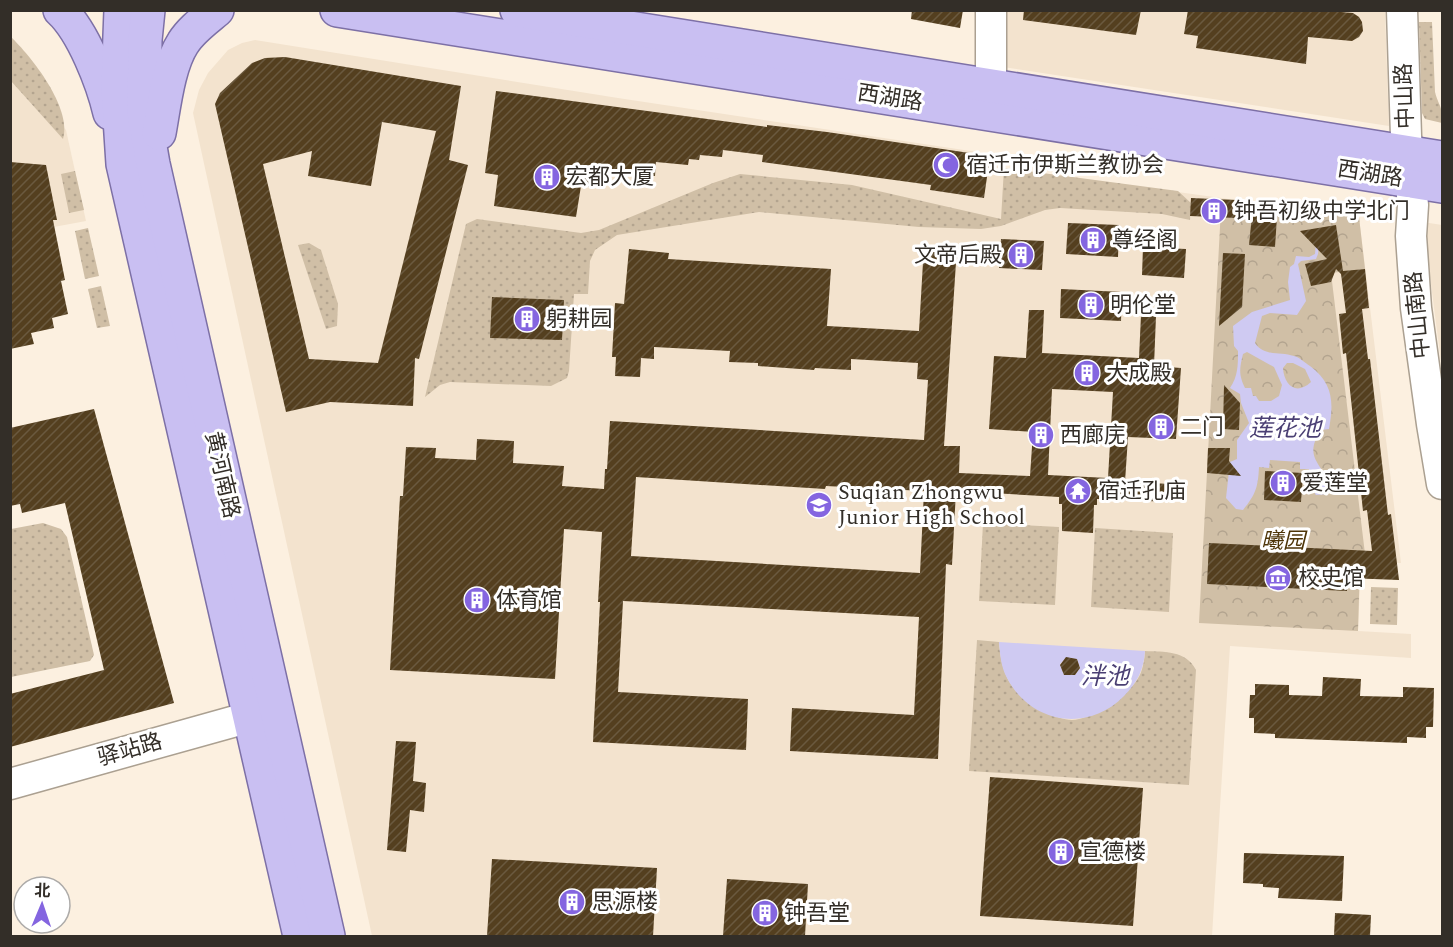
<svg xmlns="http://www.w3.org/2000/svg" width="1453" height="947" font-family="Spectral,'Noto Sans SC',serif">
<defs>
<pattern id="grass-dots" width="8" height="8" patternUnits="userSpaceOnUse" patternTransform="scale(1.5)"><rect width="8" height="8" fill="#d0bfa6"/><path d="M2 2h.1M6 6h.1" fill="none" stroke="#b3a48f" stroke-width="1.8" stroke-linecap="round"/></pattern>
<pattern id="forest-crowns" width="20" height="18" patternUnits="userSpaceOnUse" patternTransform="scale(1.5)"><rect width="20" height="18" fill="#d0bfa6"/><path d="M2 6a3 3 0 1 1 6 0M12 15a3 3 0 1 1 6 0" fill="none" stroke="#b3a48f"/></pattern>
<pattern id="building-hatch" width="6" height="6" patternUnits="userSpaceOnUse" patternTransform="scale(1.5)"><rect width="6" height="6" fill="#543f1f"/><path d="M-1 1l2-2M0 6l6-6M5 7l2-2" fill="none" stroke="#6a593f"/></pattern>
</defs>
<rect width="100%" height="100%" fill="#fcf0e0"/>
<g fill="#f3e3ce">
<path d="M1001 11H1385L1389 126 1003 67Z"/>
<path d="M255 40 618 98 1004 156V168L1359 217 1401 563 1361 562 1358 631 1411 634V658L1230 646 1212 936H372L193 113 199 90 208 73 228 50 242 43Z"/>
<path d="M10 66 66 130 86 221 11 235Z"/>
<path d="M1423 222 1442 225V370L1436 323Z"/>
</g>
<g fill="url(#grass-dots)">
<path d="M1419 22H1432L1435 92C1439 107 1443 106 1442 123L1425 119 1422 113Z"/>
<path d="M10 36C32 57 72 108 63 139L11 81Z"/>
<path d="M1004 168 1178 191 1191 203 1190 220 1162 214 1060 208 1045 210 1001 226 981 229 919 227 759 212 617 235 595 250 590 261 588 294H574L569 371 567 378 551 386 450 382 440 385 425 397 466 224 477 219 581 233 599 230 713 183 740 174 852 185 1001 219Z"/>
<path d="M75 171 84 210 69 213 61 174Z"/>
<path d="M88 228 99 276 85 279 75 231Z"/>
<path d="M309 243 321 250 338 304 337 326 326 329 298 245Z"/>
<path d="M101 286 110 326 97 328 88 289Z"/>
<path d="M43 523 61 529 67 537 94 655 90 661 11 677V529Z"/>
<path d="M983 523 1059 527 1055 605 979 601Z"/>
<path d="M1095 528 1173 533 1169 612 1091 607Z"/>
<path d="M1371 587 1398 588 1397 625 1370 624Z"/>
<path d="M977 640 999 642C1002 681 1014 695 1048 713 1057 717 1068 722 1079 719 1089 717 1101 707 1111 701 1134 687 1143 680 1145 651 1164 652 1186 650 1196 670L1189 785 969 771Z"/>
</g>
<path fill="url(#forest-crowns)" d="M1259 205 1359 217 1365 269 1331 273 1366 562H1360L1358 631 1199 623 1221 208Z"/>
<g fill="#cfcaf2" fill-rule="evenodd">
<path d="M1319 241 1318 254 1316 259 1301 261 1298 264 1306 301 1297 315 1270 313 1262 316 1255 343C1264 357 1280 351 1294 356 1299 357 1305 363 1310 366 1333 383 1334 402 1329 429L1321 430C1301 460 1326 464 1330 490L1328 494 1316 495 1309 485V469H1300V462L1270 460 1269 468 1259 467C1258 487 1256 494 1243 510L1236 509 1226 498 1230 462 1237 459V440L1249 423 1241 403 1240 394 1230 388C1238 376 1238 365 1238 351L1234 346 1233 326 1252 312 1290 300 1288 282 1290 267 1294 264 1296 256 1309 257 1315 254 1316 242ZM1247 352 1274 367 1282 385 1279 396 1271 401H1259L1256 396H1253L1251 388H1245C1239 375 1239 370 1243 354ZM1287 363H1293L1305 369 1311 382C1296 396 1284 385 1283 368Z"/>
<path d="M999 642 1145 651C1144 669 1137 683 1124 696 1088 733 1031 724 1007 678 1001 667 1000 654 999 642ZM1066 658 1077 659 1080 668 1075 675H1064L1060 664Z"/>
</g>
<g fill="url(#building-hatch)" fill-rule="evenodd">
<path d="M912 10H963L960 28 911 19Z"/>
<path d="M1024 10H1141L1136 35 1023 20Z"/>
<path d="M1188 10H1341V12L1353 13 1359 17 1362 22 1363 31 1359 37 1352 41 1308 37 1306 64 1196 48 1198 36 1184 34Z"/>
<path d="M285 57 461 86 449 160 468 165 419 359 415 358 413 406 330 402 286 412 215 104 220 93 252 63 265 58ZM382 122 436 131 378 363 309 359 263 164 312 151 308 176 371 186Z"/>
<path d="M496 91 767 127V125L827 132 990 156 984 198 930 190 931 185 762 162 763 155 723 150 722 157 700 155 699 160 689 159 688 165 656 162 655 176 598 169 595 188 581 186 576 217 494 206 498 175 485 173Z"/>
<path d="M10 162 46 165 57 220H53L65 280 61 281 68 314 52 318 54 328 31 333 34 344 10 349Z"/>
<path d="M1191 198 1237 200 1236 218 1190 216Z"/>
<path d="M1252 215 1277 217 1275 247 1249 245Z"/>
<path d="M1068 223 1119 225 1118 257 1066 254Z"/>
<path d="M1336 225 1343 271 1365 269 1369 308 1362 309 1368 359H1370L1388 515 1391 514 1399 580 1347 578V591L1207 584 1209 543 1372 551 1367 510 1363 511 1346 353 1343 354 1339 314 1346 313 1341 274 1336 269 1331 282 1311 286 1305 264 1327 259 1300 231Z"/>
<path d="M1001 239 1044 241 1042 270 999 268Z"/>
<path d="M924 245 957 247 944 446H960L959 473 1030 476 1033 432 989 429 994 356 1026 358 1029 310H1044L1042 353 1139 358 1141 315 1156 316 1154 366 1181 368 1176 439 1128 437 1125 482 1172 484V502L1097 499V505H1094L1093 533 1062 531V504H1059V497L956 491 952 565 946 564 938 759 790 751 792 708 914 715 919 617 623 601 618 692 748 699 746 750 593 742 600 602H598L602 532 564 529 555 679 390 670 400 496H403L406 447 436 448 435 458 476 460 477 439 514 441 513 463 564 466 562 486 604 489 605 469H607L610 421 924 440 928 380 917 379 918 363 851 359V370L815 368 814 370 758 366V363L729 362 730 351 654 347V359L641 358 640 377 615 376 616 357H612L615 303 624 304 629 249 669 253 668 259 831 269 827 326 919 331ZM1052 389 1113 392 1108 478 1048 475ZM636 477 825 489 826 486 924 491 920 573 631 556Z"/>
<path d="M1143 247 1186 249 1184 278 1142 275Z"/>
<path d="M1223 253 1245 254 1242 307 1219 326Z"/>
<path d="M1061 289 1122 292 1121 321 1060 318Z"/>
<path d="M492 297 564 300 562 340 490 338Z"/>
<path d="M1224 385 1240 403 1239 430 1223 429Z"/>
<path d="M94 409 174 703 10 747V694L104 670 65 503 22 513 20 504 10 506V428Z"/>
<path d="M1208 448H1230L1229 461 1241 476 1207 473Z"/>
<path d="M1265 471 1303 473 1301 502 1264 500Z"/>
<path d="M1066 657 1077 659 1080 668 1075 675H1064L1060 665Z"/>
<path d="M1323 677 1361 679 1360 696 1403 697V687L1434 688 1433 727H1426V738L1407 737V743L1275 738V734L1254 733V718H1249L1250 695H1255V684L1289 685V695L1322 696Z"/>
<path d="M396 741 416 742 413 781 426 783 424 812 410 810 406 852 387 850Z"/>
<path d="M990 777 1143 788 1133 926 980 916Z"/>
<path d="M1244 853 1344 856 1342 901 1278 898 1279 888 1263 887V884L1243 883Z"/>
<path d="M492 859 657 868 653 936H487Z"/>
<path d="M727 879 808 884 805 936H723Z"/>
<path d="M1335 913 1371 915 1370 936H1334Z"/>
</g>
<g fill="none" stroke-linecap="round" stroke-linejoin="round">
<defs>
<g id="minor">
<path d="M1402 10 1406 136 1413 205 1411 236 1416 308 1432 424 1442 484"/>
<path d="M991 86V10"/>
<path d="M10 784 250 717"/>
</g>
<g id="major">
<path d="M60 10C83 31 103 83 110 113"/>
<path d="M121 10 118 88 123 164 300 936"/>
<path d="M148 10 145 40 144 113 153 164 328 936"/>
<path d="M337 10 1442 186"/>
<path d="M517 10 1442 158"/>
<path d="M159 133C164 106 168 66 183 43 191 30 205 20 217 10"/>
</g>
</defs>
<use href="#minor" stroke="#aba091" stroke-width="33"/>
<use href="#major" stroke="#7d70a6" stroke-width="36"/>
<use href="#minor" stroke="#fff" stroke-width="30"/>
<use href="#major" stroke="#c9bff2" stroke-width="33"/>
</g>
<defs>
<symbol id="mosque-disc" viewBox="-11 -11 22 22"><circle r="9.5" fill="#8465e0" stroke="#fff"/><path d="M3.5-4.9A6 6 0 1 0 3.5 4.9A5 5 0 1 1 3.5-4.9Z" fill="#fff"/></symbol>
<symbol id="building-disc" viewBox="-11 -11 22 22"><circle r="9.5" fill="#8465e0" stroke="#fff"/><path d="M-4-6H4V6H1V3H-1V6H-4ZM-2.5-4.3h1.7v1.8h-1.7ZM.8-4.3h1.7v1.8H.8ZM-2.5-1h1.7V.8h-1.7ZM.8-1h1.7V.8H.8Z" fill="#fff"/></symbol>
<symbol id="temple-disc" viewBox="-11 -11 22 22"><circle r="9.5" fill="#8465e0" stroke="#fff"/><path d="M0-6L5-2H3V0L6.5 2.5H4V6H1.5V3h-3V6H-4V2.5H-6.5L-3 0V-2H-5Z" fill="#fff"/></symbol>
<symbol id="school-disc" viewBox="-11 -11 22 22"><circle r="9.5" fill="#8465e0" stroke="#fff"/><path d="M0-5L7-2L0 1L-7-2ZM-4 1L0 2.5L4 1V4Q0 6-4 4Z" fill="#fff"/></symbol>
<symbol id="museum-disc" viewBox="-11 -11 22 22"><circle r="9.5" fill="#8465e0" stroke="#fff"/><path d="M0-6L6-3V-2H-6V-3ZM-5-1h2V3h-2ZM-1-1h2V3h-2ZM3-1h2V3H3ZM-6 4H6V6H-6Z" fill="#fff"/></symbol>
</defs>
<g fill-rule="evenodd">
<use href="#mosque-disc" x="931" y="150" width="30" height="30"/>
<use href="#building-disc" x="532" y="162" width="30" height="30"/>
<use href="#building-disc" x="1199" y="196" width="30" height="30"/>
<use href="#building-disc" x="1078" y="225" width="30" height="30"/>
<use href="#building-disc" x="1006" y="240" width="30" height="30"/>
<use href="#building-disc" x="1076" y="290" width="30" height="30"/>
<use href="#building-disc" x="512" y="304" width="30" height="30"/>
<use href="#building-disc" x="1072" y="358" width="30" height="30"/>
<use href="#building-disc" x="1146" y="412" width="30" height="30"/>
<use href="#building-disc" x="1026" y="420" width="30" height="30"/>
<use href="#building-disc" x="1268" y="468" width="30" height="30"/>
<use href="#temple-disc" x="1063" y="476" width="30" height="30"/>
<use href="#school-disc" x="804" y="490" width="30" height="30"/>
<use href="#museum-disc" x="1263" y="563" width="30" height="30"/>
<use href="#building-disc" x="462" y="585" width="30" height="30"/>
<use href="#building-disc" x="1046" y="837" width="30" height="30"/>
<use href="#building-disc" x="557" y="887" width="30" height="30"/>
<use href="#building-disc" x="750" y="898" width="30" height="30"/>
</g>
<g text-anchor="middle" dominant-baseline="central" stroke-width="6" stroke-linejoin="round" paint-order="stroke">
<g font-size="22" fill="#332e28" stroke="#fff">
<text transform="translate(1405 96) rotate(-92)">中山路</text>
<text transform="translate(890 98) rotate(9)">西湖路</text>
<text transform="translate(1370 174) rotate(9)">西湖路</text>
<text transform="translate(1418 315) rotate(-96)">中山南路</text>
<text transform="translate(222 475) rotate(77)">黄河南路</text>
<text transform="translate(130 750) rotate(-16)">驿站路</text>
</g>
<g font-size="22" fill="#332e28" stroke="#fff" text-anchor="start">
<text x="966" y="165">宿迁市伊斯兰教协会</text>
<text x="566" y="177">宏都大厦</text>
<text x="1234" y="211">钟吾初级中学北门</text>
<text x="1112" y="240">尊经阁</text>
<text x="1002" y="255" text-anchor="end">文帝后殿</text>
<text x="1110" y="305">明伦堂</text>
<text x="546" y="319">躬耕园</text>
<text x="1106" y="373">大成殿</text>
<text x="1180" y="427">二门</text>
<text x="1060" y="435">西廊庑</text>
<text x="1302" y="483">爱莲堂</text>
<text x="1098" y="491">宿迁孔庙</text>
<text x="838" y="492">Suqian Zhongwu<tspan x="838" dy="25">Junior High School</tspan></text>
<text x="1298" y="578">校史馆</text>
<text x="496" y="600">体育馆</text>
<text x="1080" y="852">宣德楼</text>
<text x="592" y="902">思源楼</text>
<text x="784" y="913">钟吾堂</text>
</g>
<g font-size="22" font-style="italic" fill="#4e3508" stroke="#fff">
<text x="1283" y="541">曦园</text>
</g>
<g font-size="24" font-style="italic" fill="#4a3f73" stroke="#fff">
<text x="1285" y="429">莲花池</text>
<text x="1105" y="677">泮池</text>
</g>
</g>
<rect width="1453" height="947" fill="none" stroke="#332e28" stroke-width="24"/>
<g transform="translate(42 905) rotate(2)"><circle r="28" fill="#ffffff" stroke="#adaba9" stroke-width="1.5"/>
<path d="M0-4.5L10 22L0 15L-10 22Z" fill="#8465e0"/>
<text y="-9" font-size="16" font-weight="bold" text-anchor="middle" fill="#332e28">北</text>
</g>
</svg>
